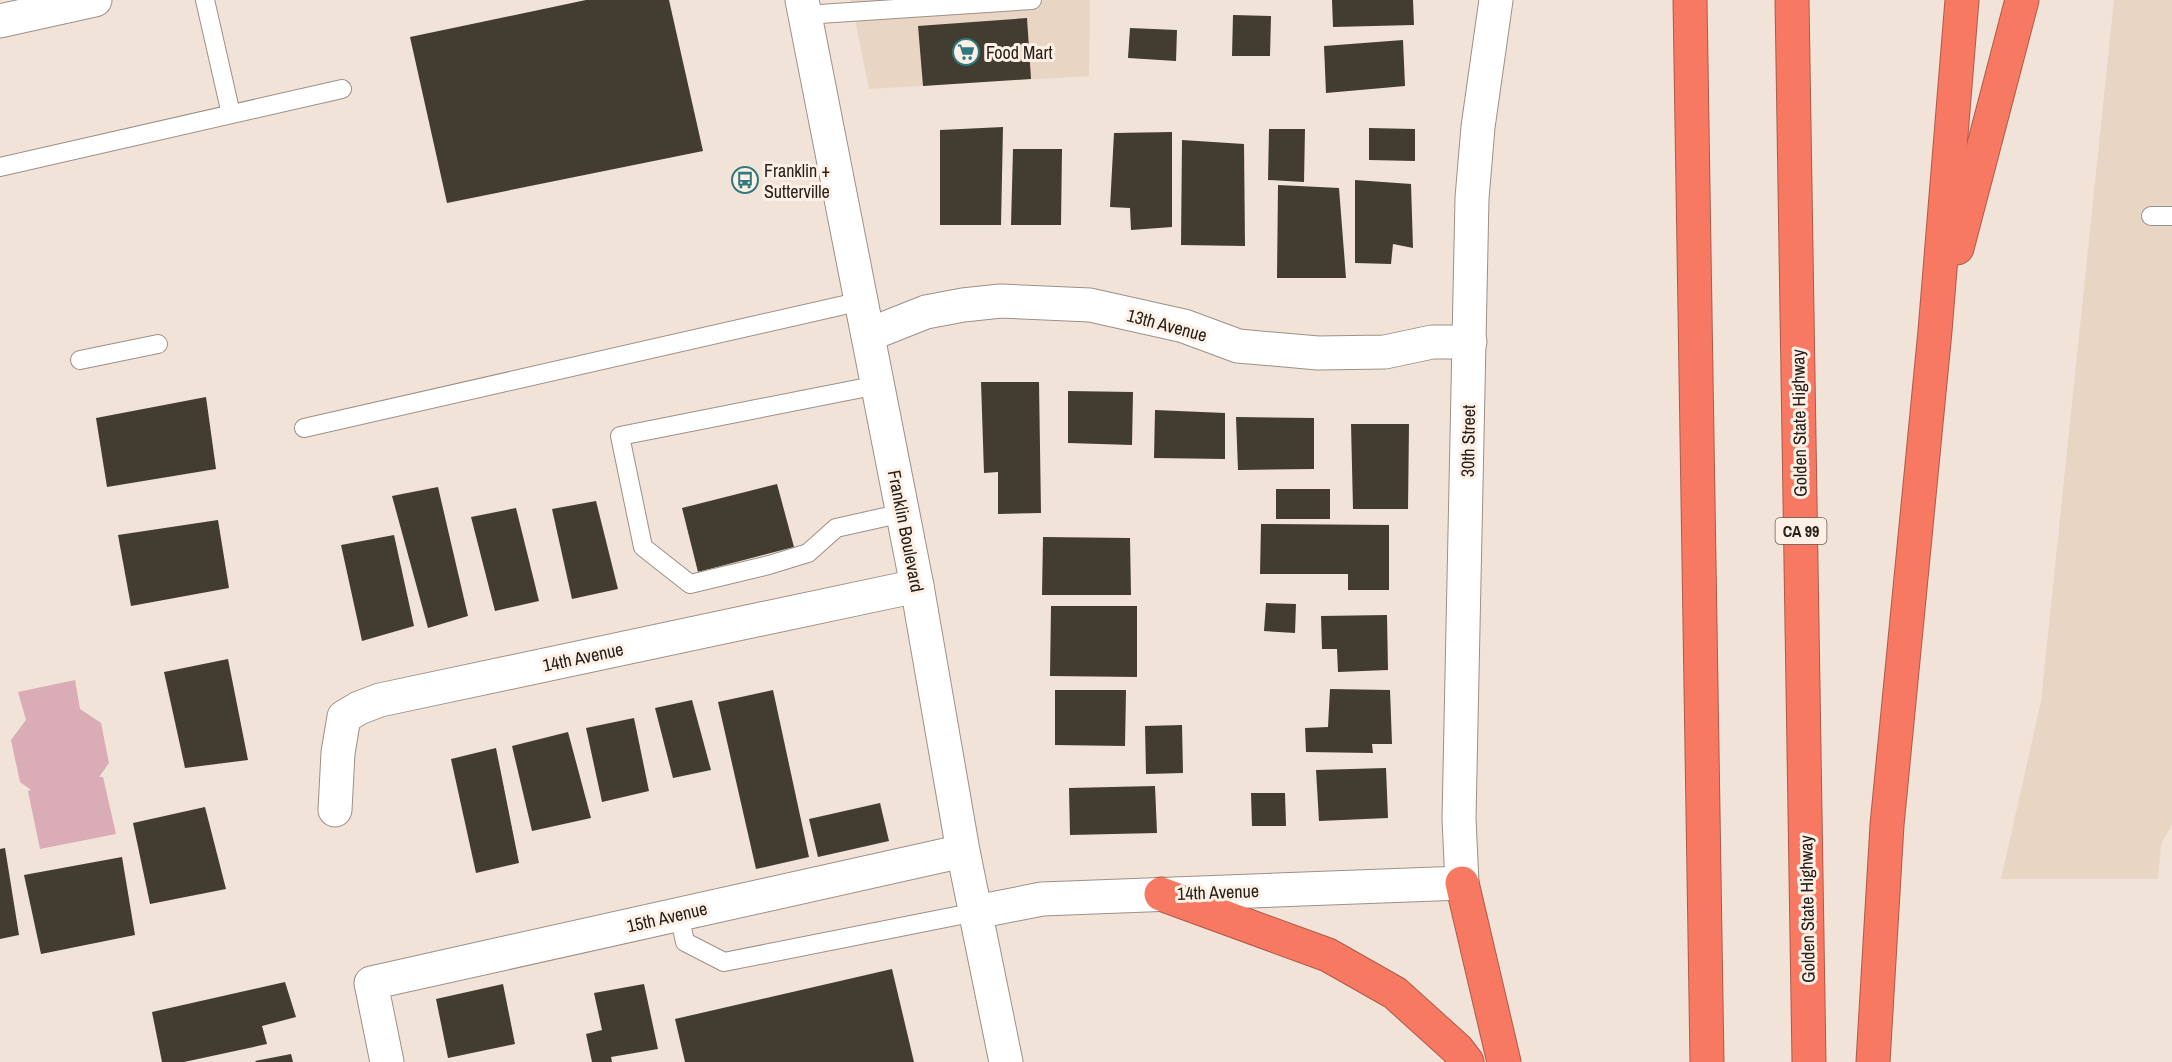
<svg xmlns="http://www.w3.org/2000/svg" width="2172" height="1062" font-family="'Archivo Narrow',sans-serif">
<rect width="100%" height="100%" fill="#f1e3d8"/>
<g fill="#e9d5c4">
<path d="M851 0H1090L1089 76 869 89Z"/>
<path d="M2114 0H2172V825L2161 844 2158 879H2001L2041 701Z"/>
</g>
<path fill="#d9acb6" d="M75 680 80 709 101 723 109 763 99 777H103L116 834 40 849 28 791 31 790 20 782 11 740 26 720 18 692Z"/>
<g fill="#423d30">
<path d="M586 0H669L703 151 447 203 410 37Z"/>
<path d="M1332 0H1413L1414 25 1333 27Z"/>
<path d="M1233 15 1271 16 1270 56H1232Z"/>
<path d="M1027 18 1031 79 923 86 918 26Z"/>
<path d="M1130 28 1177 30 1176 61 1128 58Z"/>
<path d="M1403 40 1405 86 1326 93 1324 46Z"/>
<path d="M1003 127 1001 225H940V130Z"/>
<path d="M1369 128 1415 129V161L1369 160Z"/>
<path d="M1269 129H1305L1304 182 1268 180Z"/>
<path d="M1172 132V227L1131 230 1130 208 1110 207 1114 133Z"/>
<path d="M1182 140 1244 144 1245 246 1181 245Z"/>
<path d="M1013 149H1062L1061 225H1011Z"/>
<path d="M1355 180 1411 184 1413 248 1393 244 1391 264 1355 263Z"/>
<path d="M1278 185 1339 188 1346 278H1277Z"/>
<path d="M981 382H1039L1041 513 998 514V472L984 473Z"/>
<path d="M1068 391 1133 392 1132 445 1068 443Z"/>
<path d="M206 397 216 469 107 487 96 418Z"/>
<path d="M1155 410 1225 413V459L1154 458Z"/>
<path d="M1236 417 1314 418V469L1238 470Z"/>
<path d="M1351 424H1409L1408 509H1353Z"/>
<path d="M777 484 794 547 698 572 682 508Z"/>
<path d="M438 487 468 616 428 628 392 496Z"/>
<rect x="1276" y="489" width="54" height="30"/>
<path d="M596 501 618 589 572 599 552 509Z"/>
<path d="M516 508 539 601 495 611 471 517Z"/>
<path d="M218 520 229 588 131 606 118 535Z"/>
<path d="M1261 524 1389 525V590H1348V574H1260Z"/>
<path d="M394 535 414 626 362 641 341 545Z"/>
<path d="M1043 537 1130 538 1131 595H1042Z"/>
<path d="M1266 603 1296 604 1295 633 1264 631Z"/>
<path d="M1051 606H1137V677L1050 676Z"/>
<path d="M1387 615 1388 670 1338 672 1337 649H1322L1321 616Z"/>
<path d="M228 659 248 760 185 768 164 672Z"/>
<path d="M1330 689 1390 690 1392 744H1372L1373 753 1306 752 1305 728 1328 727Z"/>
<path d="M773 690 809 857 756 869 718 702Z"/>
<path d="M1055 690H1126L1125 746 1055 745Z"/>
<path d="M692 700 711 770 673 778 655 708Z"/>
<path d="M634 718 649 791 602 802 586 728Z"/>
<path d="M1182 725 1183 773 1146 774 1145 726Z"/>
<path d="M568 732 591 818 532 831 512 746Z"/>
<path d="M496 748 519 863 476 873 451 759Z"/>
<path d="M1386 768 1388 818 1319 821 1316 770Z"/>
<path d="M1155 786 1157 833 1070 835 1069 788Z"/>
<path d="M1251 793H1285L1286 826H1252Z"/>
<path d="M880 803 889 841 818 857 809 819Z"/>
<path d="M205 807 226 889 150 904 133 823Z"/>
<path d="M5 848 19 935 0 939V849Z"/>
<path d="M122 857 135 935 41 954 24 875Z"/>
<path d="M892 969 914 1062H685L675 1019Z"/>
<path d="M285 982 296 1017 262 1026 267 1044 184 1062H162L152 1012Z"/>
<path d="M503 984 515 1044 448 1058 436 999Z"/>
<path d="M644 984 658 1049 611 1057 612 1062H592L586 1034 602 1030 594 993Z"/>
<path d="M291 1054 293 1062H256L255 1061Z"/>
</g>
<g fill="none" stroke-linecap="round" stroke-linejoin="round">
<defs>
<g id="lane">
<path d="M205 0 231 114"/>
<path d="M804 15 1032 0"/>
<path d="M0 167 342 89"/>
<path d="M2151 216H2172"/>
<path d="M80 360 158 344"/>
<path d="M878 385 620 436 643 547 690 584 769 565 808 553 836 528 903 513"/>
<path d="M304 428 862 301"/>
<path d="M679 914 685 942 724 962 976 912"/>
</g>
<g id="street">
<path d="M868 335 926 312 963 305 1001 301 1090 305 1184 326 1238 346 1318 353 1385 352 1432 342H1470"/>
<path d="M335 810 338 753 344 717 359 708 380 700 917 586"/>
<path d="M387 1062 371 983 963 851"/>
</g>
<g id="secondary">
<path d="M802 0 917 586 963 851 1006 1062"/>
<path d="M0 21 95 0"/>
<path d="M976 912 1042 899 1462 883 1459 819 1472 198 1478 127 1496 0"/>
</g>
<g id="highway">
<path d="M1690 0 1707 1062"/>
<path d="M1792 0 1809 1062"/>
<path d="M1957 248 2022 0"/>
<path d="M1462 883 1504 1062"/>
<path d="M1161 894 1328 955 1395 993 1457 1049 1467 1062"/>
<path d="M1873 1062 1887 825 1935 331 1962 0"/>
</g>
</defs>
<use href="#lane" stroke="#9d9086" stroke-width="20"/>
<use href="#street" stroke="#9d9086" stroke-width="35"/>
<use href="#secondary" stroke="#9d9086" stroke-width="35"/>
<use href="#highway" stroke="#ae5a4a" stroke-width="35"/>
<use href="#lane" stroke="#fff" stroke-width="18"/>
<use href="#street" stroke="#fff" stroke-width="33"/>
<use href="#secondary" stroke="#fff" stroke-width="33"/>
<use href="#highway" stroke="#f87962" stroke-width="33"/>
</g>
<defs>
<symbol id="supermarket-ring" viewBox="-11 -11 22 22"><circle r="9.5" fill="#fff0e5" stroke="#30797f" stroke-width="1.5"/><path d="M-6-5.5h2.5l.6 2H6L4.5 2H-2.5L-4.4-4H-6ZM-1.5 3.2a1.3 1.3 0 1 0 .1 0ZM3 3.2a1.3 1.3 0 1 0 .1 0Z" fill="#30797f"/></symbol>
<symbol id="bus-ring" viewBox="-11 -11 22 22"><circle r="9.5" fill="#fff0e5" stroke="#30797f" stroke-width="1.5"/><path d="M-5-6H5V4H4V6H2V4H-2V6H-4V4H-5ZM-3.5-4V0h7V-4ZM-3.5 1.2v1.5H-2V1.2ZM2 1.2v1.5H3.5V1.2Z" fill="#30797f"/></symbol>
</defs>
<g fill-rule="evenodd">
<use href="#supermarket-ring" x="951" y="37" width="30" height="30"/>
<use href="#bus-ring" x="730" y="165" width="30" height="30"/>
</g>
<g text-anchor="middle" dominant-baseline="central" stroke-width="6" stroke-linejoin="round" paint-order="stroke">
<rect fill="#fff0e5" stroke="#675e58" stroke-width="1.5" x="1775.5" y="518" width="51" height="26" rx="4.5"/>
<g font-size="16" font-weight="bold" fill="#26201c">
<text x="1801" y="531">CA 99</text>
</g>
<g font-size="18" fill="#26201c" stroke="#fff0e5" text-anchor="start">
<text x="986" y="52">Food Mart</text>
<text x="764" y="170">Franklin +<tspan x="764" dy="21">Sutterville</tspan></text>
</g>
<g font-size="18" fill="#26201c" stroke="#fff0e5">
<text transform="translate(1167 325) rotate(15)">13th Avenue</text>
<text transform="translate(1799 423) rotate(-91)">Golden State Highway</text>
<text transform="translate(1468 441) rotate(-89)">30th Street</text>
<text transform="translate(906 531) rotate(79)">Franklin Boulevard</text>
<text transform="translate(583 657) rotate(-12)">14th Avenue</text>
<text transform="translate(1218 892) rotate(-2)">14th Avenue</text>
<text transform="translate(1807 909) rotate(-91)">Golden State Highway</text>
<text transform="translate(667 917) rotate(-13)">15th Avenue</text>
</g>
</g>
</svg>
